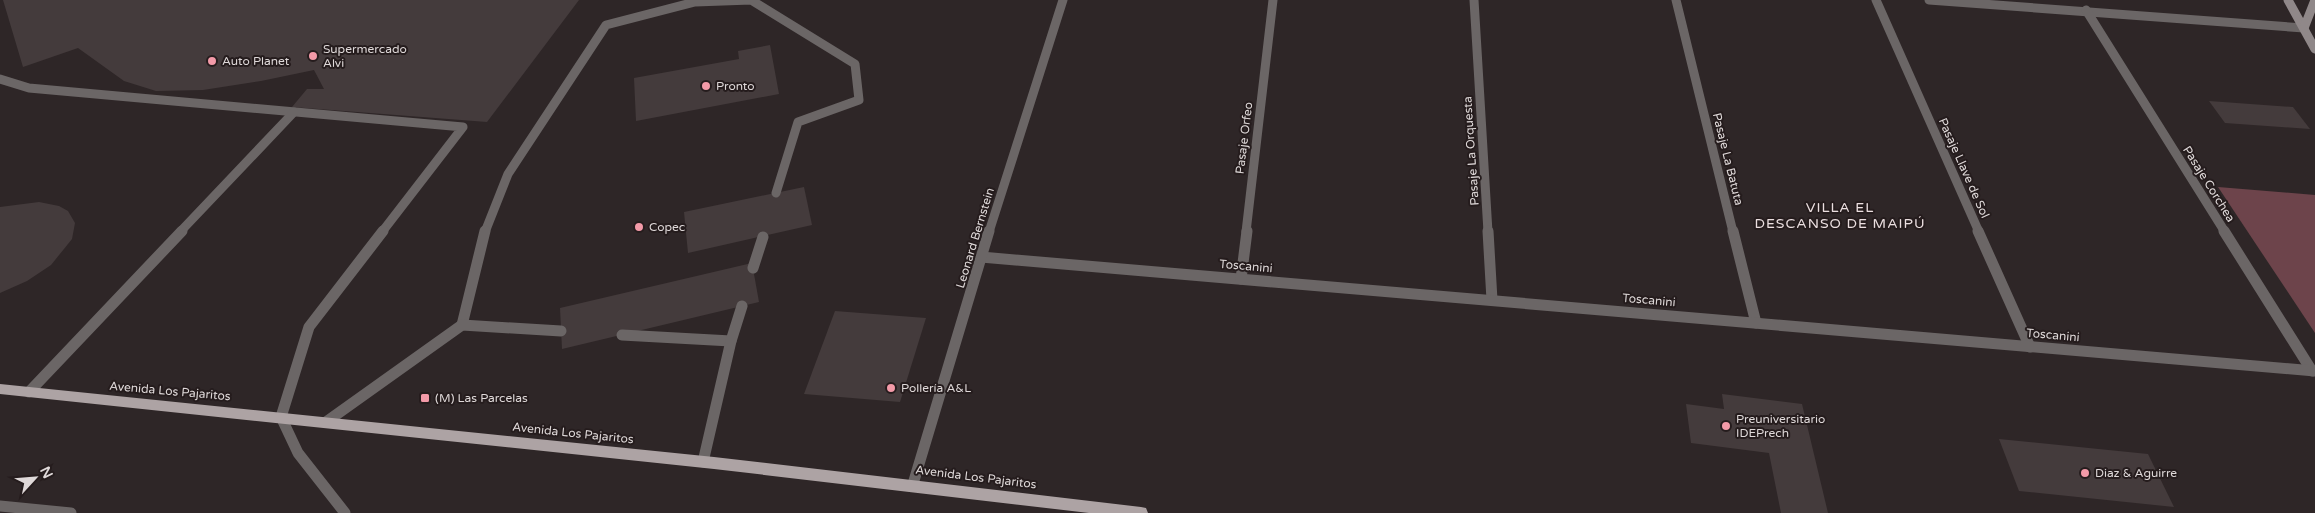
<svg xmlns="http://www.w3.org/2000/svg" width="2315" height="513" font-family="'Varela Round',sans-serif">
<rect width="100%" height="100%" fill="#2e2627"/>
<path fill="#6d444b" d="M2218 187 2315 195V333Z"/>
<g fill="#443b3c">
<path d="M3 0H579L487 122 292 107 307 89H324L314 70 261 81 203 90 156 91 124 81 78 48 23 67Z"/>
<path d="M770 45 779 94 636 121 634 78 739 59 738 51Z"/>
<path d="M2209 101 2293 107 2310 129 2225 123Z"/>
<path d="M804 187 812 225 688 253 684 212Z"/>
<path d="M39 202 59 206 68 211 75 223 72 239 51 265 27 281 0 293V207Z"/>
<path d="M752 263 759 302 562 349 560 308Z"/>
<path d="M835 311 926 318 900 402 804 394Z"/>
<path d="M1722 394 1802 404 1828 513H1781L1769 453 1691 443 1686 404 1724 409Z"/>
<path d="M1999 439 2148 454 2174 507 2019 491Z"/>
</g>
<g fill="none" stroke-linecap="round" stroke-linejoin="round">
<g stroke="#6b6666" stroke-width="9">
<path d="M0 79 29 88 463 127 382 232"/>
<path d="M180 232 294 112"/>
<path d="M485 232 508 174 606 25 695 2 751 0 855 64 859 100 798 122 776 193"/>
</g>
<g stroke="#6b6666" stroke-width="11">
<path d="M753 268 763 237"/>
<path d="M462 325 485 231"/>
<path d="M622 335 731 341"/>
<path d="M29 392 182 231"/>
<path d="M326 422 462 325 561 331"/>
<path d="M703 462 731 341 742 306"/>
<path d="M0 506 71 513"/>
<path d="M345 513 298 453 281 417 309 327 383 231"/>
</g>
<g stroke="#6b6666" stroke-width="9">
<path d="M1474 0 1488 232"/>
<path d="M1676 0 1733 232"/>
<path d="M1876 0 1979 232"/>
<path d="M1929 0 2304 28"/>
<path d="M2086 10 2225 232"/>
<path d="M989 232 1063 0"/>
<path d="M1246 232 1273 0"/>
</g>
<g stroke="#6b6666" stroke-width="11">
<path d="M1488 231 1492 300"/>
<path d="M1733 231 1756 323"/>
<path d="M1978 231 2030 347"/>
<path d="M2224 231 2312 371"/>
<path d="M981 257 2315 371"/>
<path d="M1241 279 1247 231"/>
<path d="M913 484 989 231"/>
</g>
<g stroke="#908889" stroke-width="9">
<path d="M2288 0 2315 49"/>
<path d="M2304 28 2315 0"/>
</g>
<path fill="#ada3a4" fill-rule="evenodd" d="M0 384 714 457 1141 507 1146 508 1148 513H1089L714 469 0 394Z"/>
</g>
<g fill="#f39aa8" stroke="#251c1d" stroke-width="2">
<circle cx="313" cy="56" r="5"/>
<circle cx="212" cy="61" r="5"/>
<circle cx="706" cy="86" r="5"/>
<circle cx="639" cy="227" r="5"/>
<circle cx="891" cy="388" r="5"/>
<rect x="420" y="393" width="10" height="10" rx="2.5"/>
<circle cx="1726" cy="426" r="5"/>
<circle cx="2085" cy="473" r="5"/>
</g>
<g text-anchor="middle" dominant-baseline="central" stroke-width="4" stroke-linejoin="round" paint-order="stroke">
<g font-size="12" fill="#dfd9d9" stroke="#251c1d" text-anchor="start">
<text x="323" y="49">Supermercado<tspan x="323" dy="14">Alvi</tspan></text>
<text x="222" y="61">Auto Planet</text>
<text x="716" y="86">Pronto</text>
<text x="649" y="227">Copec</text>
<text x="901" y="388">Pollería A&amp;L</text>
<text x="435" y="398">(M) Las Parcelas</text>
<text x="1736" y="419">Preuniversitario<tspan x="1736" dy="14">IDEPrech</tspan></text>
<text x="2095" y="473">Diaz &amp; Aguirre</text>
</g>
<g font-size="12" fill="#dfd9d9" stroke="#251c1d">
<text transform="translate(1244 138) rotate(-83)">Pasaje Orfeo</text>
<text transform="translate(1471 151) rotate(-94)">Pasaje La Orquesta</text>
<text transform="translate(1728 159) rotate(76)">Pasaje La Batuta</text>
<text transform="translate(1964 168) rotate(66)">Pasaje Llave de Sol</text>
<text transform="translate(2209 184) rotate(58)">Pasaje Corchea</text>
<text transform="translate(975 238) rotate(-73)">Leonard Bernstein</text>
<text transform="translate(1246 266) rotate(5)">Toscanini</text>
<text transform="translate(1649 300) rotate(5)">Toscanini</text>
<text transform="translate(2053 335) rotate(5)">Toscanini</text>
<text transform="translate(170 391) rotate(5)">Avenida Los Pajaritos</text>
<text transform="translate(573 433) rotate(6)">Avenida Los Pajaritos</text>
<text transform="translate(976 477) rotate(7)">Avenida Los Pajaritos</text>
</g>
<g font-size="14" letter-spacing="1" fill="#ebdfe0" stroke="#251c1d">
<text x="1840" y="207">VILLA EL<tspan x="1840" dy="16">DESCANSO DE MAIPÚ</tspan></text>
</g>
</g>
<g transform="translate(35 478) rotate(64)" stroke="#251c1d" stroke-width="4" paint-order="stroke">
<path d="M0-4L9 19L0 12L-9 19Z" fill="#dfd9d9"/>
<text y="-8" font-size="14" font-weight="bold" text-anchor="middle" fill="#dfd9d9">N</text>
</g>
</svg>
